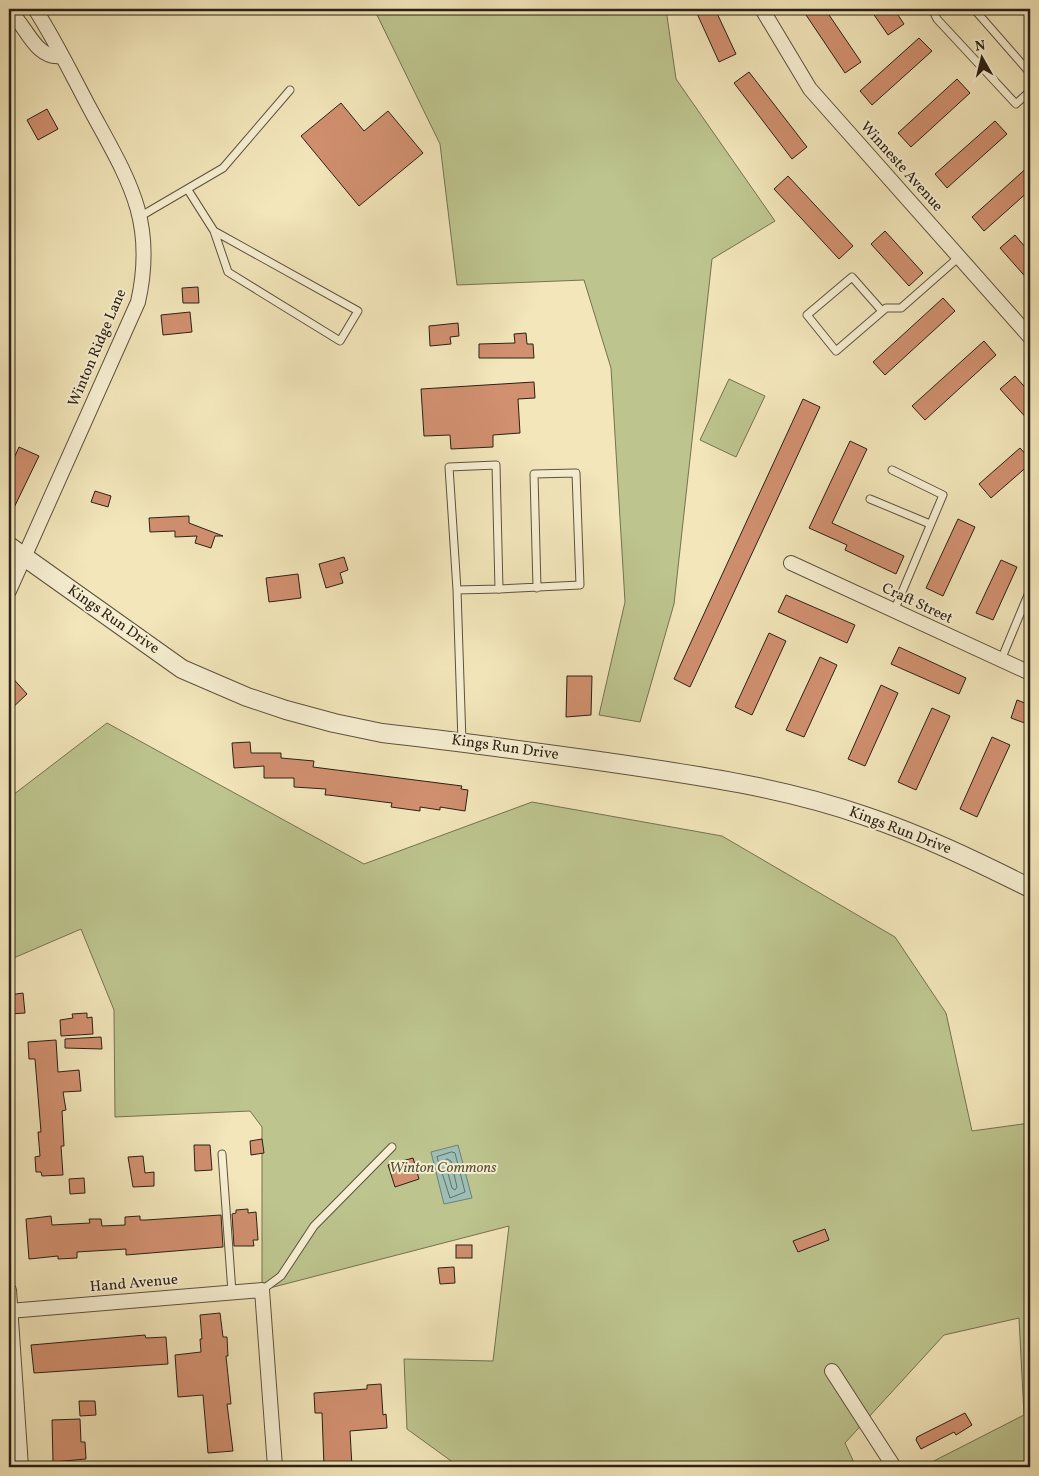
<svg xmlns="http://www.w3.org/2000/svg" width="1039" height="1476" font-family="Vollkorn,serif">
<rect width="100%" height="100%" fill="#f2e6ba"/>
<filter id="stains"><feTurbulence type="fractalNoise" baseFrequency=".004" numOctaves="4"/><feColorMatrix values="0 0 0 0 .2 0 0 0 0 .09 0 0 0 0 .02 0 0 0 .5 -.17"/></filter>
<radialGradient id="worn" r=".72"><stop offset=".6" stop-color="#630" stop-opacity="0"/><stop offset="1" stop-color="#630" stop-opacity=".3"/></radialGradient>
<g fill="#bdc48e" stroke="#747252">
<path d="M374 9H666L676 79 775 221 712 259 674 604 640 722 599 715 625 602 611 368 584 280 457 285 440 144Z"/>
<path d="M729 379 765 396 736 457 700 440Z"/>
<path d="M107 723 364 864 532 802 722 836 895 937 946 1013 972 1131 1030 1123V1467L924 1466 1024 1415 1019 1318 944 1335 845 1443 856 1467H464L458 1466 407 1429 404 1359 493 1361 509 1226 262 1290V1127L250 1111 115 1117 114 1010 81 929 9 960V798Z"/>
</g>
<path fill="#9cbeb5" stroke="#6f7f75" d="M458 1145 472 1198 444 1204 431 1152Z"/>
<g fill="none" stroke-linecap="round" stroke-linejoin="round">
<g stroke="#646f65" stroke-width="1">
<path d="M452 1152 455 1153 465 1192 450 1198 437 1157Z"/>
<path d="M447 1159 451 1161 457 1187 455 1190 452 1188 445 1162Z"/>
</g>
</g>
<g fill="#d19070" stroke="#2b2015">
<path d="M695 9H715L736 54 719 62Z"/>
<path d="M802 9H825L861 62 845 73Z"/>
<path d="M870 9H894L904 24 888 35Z"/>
<path d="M919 38 932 51 872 105 860 91Z"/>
<path d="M749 72 807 147 792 159 734 83Z"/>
<path d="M957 79 970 93 911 147 898 133Z"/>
<path d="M341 103 364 131 388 111 423 153 359 206 301 136Z"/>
<path d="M47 109 58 129 38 140 27 120Z"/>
<path d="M995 121 1007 134 947 188 935 174Z"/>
<path d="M1030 165V190L984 231 972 217Z"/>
<path d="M788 176 853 246 839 259 774 189Z"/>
<path d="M885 231 923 273 909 286 871 244Z"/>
<path d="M1015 235 1030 253V282L1000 248Z"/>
<path d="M198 287 199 303H183L182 288Z"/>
<path d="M943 298 955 311 885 375 873 362Z"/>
<path d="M190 312 192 332 163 335 161 315Z"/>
<path d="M458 323 459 336 450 337 451 344 430 346 429 326Z"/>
<path d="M526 333 527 344H533L534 358H479V344L515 343 514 334Z"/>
<path d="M984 341 996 355 925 420 912 406Z"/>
<path d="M1015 376 1030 393V422L1000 389Z"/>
<path d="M534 382 535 398 518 399 520 433 493 435V447L451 449 450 435 424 436 421 389Z"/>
<path d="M803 399 820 407 690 687 674 679Z"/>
<path d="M850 441 867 449 832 523 904 556 896 574 845 550 847 545 809 528Z"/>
<path d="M19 447 39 456 9 518V469Z"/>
<path d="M1020 448 1030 459V464L991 498 979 484Z"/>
<path d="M95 491 111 496 108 507 91 502Z"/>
<path d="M189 516V523L223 536H215L211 548 195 543 197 536 175 537V531L150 532 149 518Z"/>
<path d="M958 519 975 527 943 596 926 588Z"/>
<path d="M344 557 348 570 340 573 343 583 326 588 319 564Z"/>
<path d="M1001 560 1017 567 993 620 976 613Z"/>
<path d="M298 574 301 598 269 602 266 578Z"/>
<path d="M786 595 855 625 847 643 778 612Z"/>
<path d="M769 633 786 641 752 715 735 707Z"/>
<path d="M899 647 966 678 959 694 891 664Z"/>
<path d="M820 657 837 665 804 737 786 730Z"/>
<path d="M9 674 27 694 9 711Z"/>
<path d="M567 676H592L591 715 566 717Z"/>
<path d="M881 685 898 693 865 766 848 759Z"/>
<path d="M1017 700 1030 705V725L1011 718Z"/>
<path d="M932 708 950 716 916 790 898 782Z"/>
<path d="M992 737 1010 745 977 817 960 809Z"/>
<path d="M250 742 251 753H281V758L314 761 313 767 462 786 461 789 468 790 465 811 440 807V810L420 807V811L391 807 392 803 328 795H325L326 789 294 787V778H264V766L234 768 232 743Z"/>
<path d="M23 993 25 1013 9 1014V995Z"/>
<path d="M87 1013V1018L92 1017 93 1034 61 1036 60 1020 73 1018 72 1014Z"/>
<path d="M101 1037 102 1049 65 1048V1039Z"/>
<path d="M56 1040 58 1072 79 1070 81 1091 63 1092 66 1110 62 1111 64 1146H61L63 1175 42 1176 41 1172H36L35 1157 40 1156 38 1132H41L35 1059H29L28 1042Z"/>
<path d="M262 1139 264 1153 251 1155 250 1141Z"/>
<path d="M194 1145H210L212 1170 195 1171Z"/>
<path d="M143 1156 145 1173 154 1172V1186L133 1187 128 1157Z"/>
<path d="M413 1158 419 1179 395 1187 388 1165Z"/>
<path d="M84 1178 85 1193 70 1194 69 1179Z"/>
<path d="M248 1209V1213L256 1212 258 1240H253L254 1246H234L232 1214 236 1213V1210Z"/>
<path d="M221 1215 223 1247 126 1255V1249L77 1252V1258L58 1259V1256L29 1259 26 1219 51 1216 52 1225 90 1223 89 1219H101L102 1226 125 1225V1217L140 1216V1220H146Z"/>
<path d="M825 1229 829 1240 798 1252 793 1241Z"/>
<rect x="456" y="1245" width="16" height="13"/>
<path d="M454 1267 455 1283 440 1284 438 1268Z"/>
<path d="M220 1313 223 1337H227L228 1356H226L231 1404H227L233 1451 208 1453 203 1395 178 1397 175 1355 201 1352 200 1339H202L200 1315Z"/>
<path d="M145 1335 146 1338 166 1337 168 1364 34 1373 31 1345Z"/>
<path d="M381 1384 383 1415 386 1414 387 1428 350 1431 352 1467H324L322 1413H315L314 1393 367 1389V1385Z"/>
<path d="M79 1401H95L96 1415 80 1416Z"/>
<path d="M965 1413 972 1425 956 1435 954 1432 921 1449 916 1440 917 1437Z"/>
<path d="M80 1419 81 1442H85L86 1459 53 1462 52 1420Z"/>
</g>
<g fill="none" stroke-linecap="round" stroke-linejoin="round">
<defs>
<g id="service">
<path d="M932 9 937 19 1016 104 1030 91"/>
<path d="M974 9 1030 73"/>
<path d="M188 190 214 231 358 311 340 341 228 272 214 231"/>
<path d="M141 216 223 168 290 90"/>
<path d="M882 311 852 277 807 315 836 351 886 308H901L959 257"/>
<path d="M892 470 943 495 894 611"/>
<path d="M870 499 930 524"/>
<path d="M499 589 580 585 576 473 534 474 537 588"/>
<path d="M457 590 499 589 496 465 449 467 457 590 462 742"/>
<path d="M1001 660 1030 590"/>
<path d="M222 1154 232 1292"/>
<path d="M262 1290 281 1276 314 1226 392 1147"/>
</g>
<g id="minor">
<path d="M762 9 810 89 1030 337"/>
<path d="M9 11C26 24 35 60 61 56"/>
<path d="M791 563 1030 673"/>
<path d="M9 591 138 302C157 218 126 176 88 105 71 73 55 40 35 9"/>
<path d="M9 1290 21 1467"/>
<path d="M9 1311 262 1290 275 1467"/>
<path d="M832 1371 894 1467"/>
</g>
<path id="tertiary" d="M9 546 182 669 247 697 286 710 334 723 382 733C455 741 527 751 599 761 688 774 779 786 865 816 922 835 976 861 1030 888"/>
</defs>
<use href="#service" stroke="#5d523e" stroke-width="9"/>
<use href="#minor" stroke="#5d523e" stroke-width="16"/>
<use href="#tertiary" stroke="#5d523e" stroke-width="20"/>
<use href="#service" stroke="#f7efd2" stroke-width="7"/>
<use href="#minor" stroke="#f7efd2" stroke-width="14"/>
<use href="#tertiary" stroke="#f7efd2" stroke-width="18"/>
</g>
<g text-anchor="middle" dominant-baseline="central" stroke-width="4" stroke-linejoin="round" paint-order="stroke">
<g font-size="15" fill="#2b2015" stroke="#f7efd2">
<text transform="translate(901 167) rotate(48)">Winneste Avenue</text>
<text transform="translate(98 348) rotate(-67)">Winton Ridge Lane</text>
<text transform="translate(917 604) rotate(25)">Craft Street</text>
<text transform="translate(113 620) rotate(35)">Kings Run Drive</text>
<text transform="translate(505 748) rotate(8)">Kings Run Drive</text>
<text transform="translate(900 831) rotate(21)">Kings Run Drive</text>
<text transform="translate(134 1284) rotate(-5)">Hand Avenue</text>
</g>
<g font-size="15" font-style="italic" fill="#575139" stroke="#f7efd2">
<text x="443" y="1168">Winton Commons</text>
</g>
</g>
<rect width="1039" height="1476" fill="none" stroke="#f2e6ba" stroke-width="30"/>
<rect x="10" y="10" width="1019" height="1456" fill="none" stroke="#2b2015" stroke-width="2.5"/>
<rect x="15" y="15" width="1009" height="1446" fill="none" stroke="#2b2015"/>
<g transform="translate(982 58) rotate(352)" stroke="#f7efd2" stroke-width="4" paint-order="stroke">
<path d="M0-4L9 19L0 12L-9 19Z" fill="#2b2015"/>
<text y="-8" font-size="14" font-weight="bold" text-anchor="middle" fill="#2b2015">N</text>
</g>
<rect width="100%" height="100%" filter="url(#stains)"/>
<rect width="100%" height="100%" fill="url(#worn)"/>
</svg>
